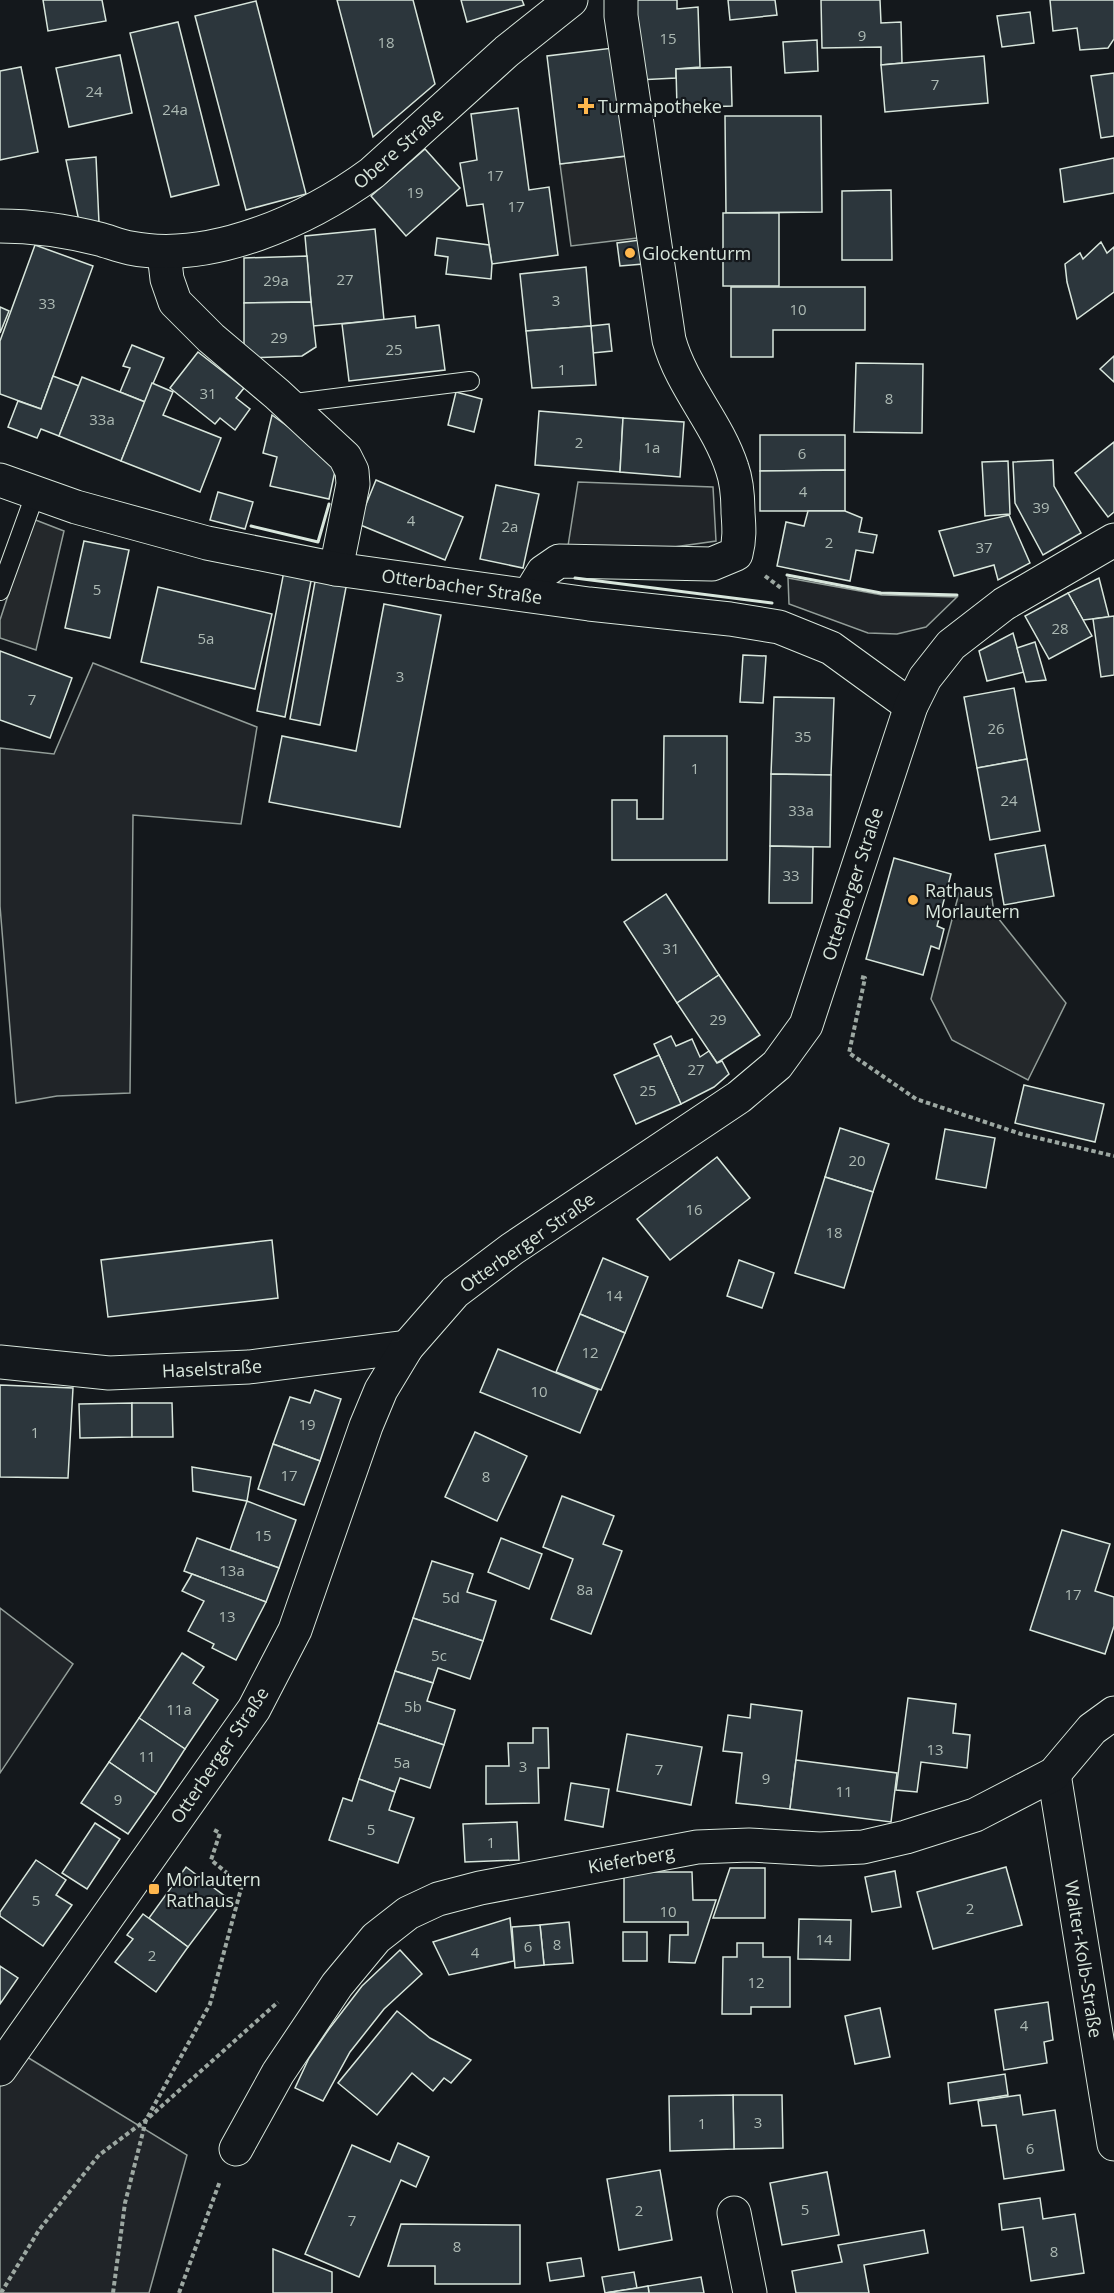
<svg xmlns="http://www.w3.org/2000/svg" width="1114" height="2293" font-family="'Open Sans',sans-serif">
<rect width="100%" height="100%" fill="#14181c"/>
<g fill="#202428" stroke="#939e99" stroke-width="1.5">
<path d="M578 482 713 487 716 541 667 548 568 546Z"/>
<path d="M788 578 882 595 957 597 926 627 897 634 868 633 789 604Z"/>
<path d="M93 663 257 727 241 824 133 815 130 1093 57 1096 16 1103 0 906V748L54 754Z"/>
<path d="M0 1608 73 1664 0 1773Z"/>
<path d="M14 2049 187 2155 149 2293H0V2069Z"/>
</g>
<g fill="#24282b" stroke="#939e99" stroke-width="1.5">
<path d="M643 154 654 236 571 246 560 164Z"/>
<path d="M33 519 64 531 36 650 0 638V620Z"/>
<path d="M991 891 994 913 1066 1003 1028 1080 952 1040 931 999 959 893Z"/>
</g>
<g fill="#2c363c" stroke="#d8e6dc" stroke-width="1.5">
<path d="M43 0H102L106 21 48 31Z"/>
<path d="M337 0H413L435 84 373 137Z"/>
<path d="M461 0H522L524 5 467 22Z"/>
<path d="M635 0H677V9L698 7 700 67 676 69V78L638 80Z"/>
<path d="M728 0H775L777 15 730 20Z"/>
<path d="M821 0H880L881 23 901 22 902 63 881 65V47L822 48Z"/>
<path d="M1050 0H1114V39L1108 48 1080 50 1077 28 1053 31Z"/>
<path d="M256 1 306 194 246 210 195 16Z"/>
<path d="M1030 12 1034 43 1002 47 997 16Z"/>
<path d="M178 22 219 185 171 197 130 33Z"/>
<path d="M817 40 818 71 785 73 783 42Z"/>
<path d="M613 48 626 156 560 164 547 56Z"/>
<path d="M120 55 132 113 69 127 56 68Z"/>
<path d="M984 56 988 103 885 112 881 65Z"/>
<path d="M21 67 38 152 0 160V71Z"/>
<path d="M731 67 732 106 677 108 676 69Z"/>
<path d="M1114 73V136L1101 138 1091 76Z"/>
<path d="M518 108 529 190 549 187 558 255 492 264 483 204 467 206 460 163 477 160 471 114Z"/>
<path d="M725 116H821L822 212 726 213Z"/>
<path d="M425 149 460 188 406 236 371 196Z"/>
<path d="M96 157 99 223 79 221 66 160Z"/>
<path d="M1114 158V193L1064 202 1060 169Z"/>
<path d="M891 190 892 260H842V191Z"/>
<rect x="723" y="213" width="56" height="73"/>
<path d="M375 229 384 320 313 326 305 236Z"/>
<path d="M437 238 489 245 492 264 491 279 446 274 448 257 435 255Z"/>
<path d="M640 240 643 264 620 266 617 243Z"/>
<path d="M1101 242 1107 253 1114 247V292L1077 319 1067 282 1065 264 1080 253 1083 259Z"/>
<path d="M35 245 93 266 41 409 0 394V341Z"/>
<path d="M307 256 311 302 244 303V258Z"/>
<path d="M586 267 591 326 526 331 520 274Z"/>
<path d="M731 287H865V330H773V357H731Z"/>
<path d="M311 302 316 347 302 356 244 358V303Z"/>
<path d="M0 307 9 311 0 333Z"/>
<path d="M415 316 416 328 439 325 445 370 349 381 342 324Z"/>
<path d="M609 324 612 351 593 353 591 326Z"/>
<path d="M591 326 596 385 532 388 526 331Z"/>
<path d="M132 345 164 358 145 402 120 392 130 368 123 366Z"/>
<path d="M198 352 244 388 236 398 250 409 235 430 220 418 215 424 170 388Z"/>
<path d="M1114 356V382L1100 369Z"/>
<path d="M856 363 923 364 922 433 854 432Z"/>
<path d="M53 376 79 386 59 436 41 429 37 438 8 427 18 401 41 409Z"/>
<path d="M82 377 145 402 121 461 59 436Z"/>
<path d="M152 383 173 392 163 415 221 438 200 492 121 461Z"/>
<path d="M456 392 482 399 474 432 448 425Z"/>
<path d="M539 411 623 418 620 472 535 465Z"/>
<path d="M272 415 337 462 329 499 270 486 277 457 263 453Z"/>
<path d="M623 418 684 422 680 477 620 472Z"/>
<path d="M760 435H845V470L760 471Z"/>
<path d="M1114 442V512L1108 517 1075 473Z"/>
<path d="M1053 460 1054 486 1081 533 1043 555 1015 503 1013 462Z"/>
<path d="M1008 461 1010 514 985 516 982 462Z"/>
<path d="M845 470V511H760V471Z"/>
<path d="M376 480 463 517 445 560 358 524Z"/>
<path d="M496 485 539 494 523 568 480 559Z"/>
<path d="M218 492 253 502 245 529 210 520Z"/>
<path d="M808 511H845L862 518 859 532 877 535 873 553 856 550 850 581 777 566 786 522 804 526Z"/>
<path d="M1009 515 1030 563 998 580 994 565 954 576 939 531Z"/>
<path d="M84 541 129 550 110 638 65 628Z"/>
<path d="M284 571 312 576 285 717 257 711Z"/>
<path d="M316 576 347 582 320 725 290 719Z"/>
<path d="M1099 578 1109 617 1083 620 1068 593Z"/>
<path d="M158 587 272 614 255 689 141 662Z"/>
<path d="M1068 593 1092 636 1049 659 1025 616Z"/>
<path d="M384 604 441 615 400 827 269 802 282 736 356 751Z"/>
<path d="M1114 616V675L1101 677 1093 619Z"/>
<path d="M1013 633 1024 672 987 681 979 651Z"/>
<path d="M1035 642 1046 680 1026 682 1017 648Z"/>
<path d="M0 651 72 678 50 738 0 720Z"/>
<path d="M743 655 766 656 763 703 740 702Z"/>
<path d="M1014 688 1027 759 977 768 964 697Z"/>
<path d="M774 697 834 698 831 775 771 774Z"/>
<path d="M664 736H727V860H612V800H637V819H663Z"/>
<path d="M1027 759 1040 831 990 840 977 768Z"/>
<path d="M771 774 831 775 830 847 770 846Z"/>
<path d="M1045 845 1054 896 1004 905 995 854Z"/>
<path d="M770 846 813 847 812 903H769Z"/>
<path d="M894 858 951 874 937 926 944 929 939 949 931 946 923 975 866 959Z"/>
<path d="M666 894 719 975 677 1003 624 922Z"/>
<path d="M719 975 760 1035 717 1063 677 1003Z"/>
<path d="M671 1036 676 1046 692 1039 700 1057 709 1051 717 1063 722 1061 729 1074 714 1087 681 1104 654 1044Z"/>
<path d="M659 1055 681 1104 636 1124 614 1075Z"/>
<path d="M1024 1085 1104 1104 1095 1142 1015 1123Z"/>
<path d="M840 1128 889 1144 873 1192 825 1177Z"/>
<path d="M945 1129 995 1138 986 1188 936 1179Z"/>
<path d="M717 1157 750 1198 670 1260 637 1219Z"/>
<path d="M825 1177 873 1192 844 1288 795 1273Z"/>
<path d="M272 1240 278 1298 108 1317 101 1260Z"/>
<path d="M603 1258 648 1277 625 1333 580 1314Z"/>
<path d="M739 1260 774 1273 762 1308 727 1296Z"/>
<path d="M580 1314 625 1333 601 1390 556 1372Z"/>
<path d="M498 1349 598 1390 580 1433 480 1392Z"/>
<path d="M0 1385 73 1388 68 1478 0 1477Z"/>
<path d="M315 1390 341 1399 320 1461 273 1444 290 1397 310 1403Z"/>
<path d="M132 1403V1437L80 1438 79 1404Z"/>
<path d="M132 1403H172L173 1437H132Z"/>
<path d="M475 1432 527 1456 497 1521 445 1497Z"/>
<path d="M273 1444 320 1461 304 1505 258 1489Z"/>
<path d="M192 1467 251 1477 247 1501 193 1491Z"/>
<path d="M562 1496 614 1516 603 1544 622 1551 591 1634 551 1619 573 1559 543 1547Z"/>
<path d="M247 1501 296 1520 279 1568 230 1550Z"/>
<path d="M1062 1530 1110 1544 1095 1591 1114 1597V1626L1105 1654 1030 1630Z"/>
<path d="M197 1538 279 1568 266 1602 184 1571Z"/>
<path d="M501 1538 542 1554 529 1589 488 1572Z"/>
<path d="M432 1561 473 1574 467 1592 496 1601 483 1641 413 1618Z"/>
<path d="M192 1574 266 1602 236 1660 212 1648 214 1644 188 1631 204 1601 182 1591Z"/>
<path d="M413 1618 483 1641 470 1679 438 1668 433 1683 395 1671Z"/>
<path d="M182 1653 204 1667 193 1683 218 1700 185 1749 139 1718Z"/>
<path d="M395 1671 433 1683 427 1701 455 1710 444 1745 378 1723Z"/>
<path d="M908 1698 956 1704 953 1733 970 1735 967 1768 921 1762 917 1792 896 1790Z"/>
<path d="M751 1704 802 1711 790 1809 736 1803 742 1753 723 1751 728 1715 750 1718Z"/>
<path d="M139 1718 185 1749 156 1794 109 1762Z"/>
<path d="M378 1723 444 1745 430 1788 400 1778 395 1792 359 1779Z"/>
<path d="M533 1728H548L549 1768H538L539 1803 486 1804V1766H509L508 1743H533Z"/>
<path d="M627 1734 702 1747 691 1805 617 1791Z"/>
<path d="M796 1760 897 1773 891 1822 790 1809Z"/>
<path d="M109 1762 156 1794 128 1834 81 1803Z"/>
<path d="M359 1779 395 1792 389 1810 414 1818 398 1863 329 1840 343 1798 352 1801Z"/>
<path d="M571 1783 609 1789 603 1827 565 1820Z"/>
<path d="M517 1822 519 1860 465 1862 463 1824Z"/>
<path d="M95 1823 120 1839 87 1889 62 1873Z"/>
<path d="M36 1860 66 1880 56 1895 72 1905 43 1946 0 1916V1912Z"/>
<path d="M186 1867 226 1897 188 1947 149 1918Z"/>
<path d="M1006 1867 1022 1925 933 1949 917 1892Z"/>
<path d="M730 1868H765V1918H713Z"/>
<path d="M895 1871 901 1907 872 1912 865 1877Z"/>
<path d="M624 1872H692L693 1900H716L695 1963 669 1962 670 1935H688V1922H624Z"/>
<path d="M143 1914 188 1947 156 1992 115 1962 133 1939 127 1935Z"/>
<path d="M510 1918 514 1961 449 1975 433 1942Z"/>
<path d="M799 1919 851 1920 850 1960 798 1959Z"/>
<path d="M569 1922 573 1963 544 1965 540 1925Z"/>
<path d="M540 1925 544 1965 515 1968 512 1927Z"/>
<rect x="623" y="1932" width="24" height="29"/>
<path d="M737 1943H763V1957H790V2007H751V2014H722L723 1957H737Z"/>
<path d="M400 1950 422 1974 384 2009 350 2052 323 2101 295 2088 309 2058 329 2029 362 1986Z"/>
<path d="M0 1966 18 1978 0 2004Z"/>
<path d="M1048 2002 1053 2040 1044 2042 1047 2063 1004 2070 995 2010Z"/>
<path d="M880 2008 890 2057 855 2064 845 2016Z"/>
<path d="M397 2011 430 2038 471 2060 451 2083 444 2078 433 2091 412 2073 377 2115 338 2083Z"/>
<path d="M1005 2074 1008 2095 950 2104 948 2083Z"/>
<path d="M733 2095H782L783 2148 734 2149Z"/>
<path d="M733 2095 734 2149 670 2151 669 2096Z"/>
<path d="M1020 2095 1023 2115 1055 2110 1064 2170 1004 2179 996 2125 982 2126 978 2101Z"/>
<path d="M398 2143 429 2157 416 2187 401 2180 359 2277 305 2254 352 2145 390 2162Z"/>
<path d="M660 2170 672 2240 619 2250 607 2179Z"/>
<path d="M827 2172 839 2235 782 2245 770 2183Z"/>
<path d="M1040 2198 1043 2219 1075 2214 1084 2273 1031 2281 1023 2227 1002 2230 999 2204Z"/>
<path d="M401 2224 520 2225V2284H435V2266H388Z"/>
<path d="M924 2230 928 2253 864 2265 869 2293H796L792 2271 842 2262 838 2245Z"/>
<path d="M273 2249 332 2272V2293H273Z"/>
<path d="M581 2258 584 2276 550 2281 547 2263Z"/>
<path d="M634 2272 637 2288 605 2293 602 2277Z"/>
<path d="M701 2277 704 2293H649L648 2286Z"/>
<path d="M648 2286 649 2293H605L637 2288Z"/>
</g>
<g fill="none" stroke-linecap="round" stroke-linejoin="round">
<defs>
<g id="service">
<path d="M287 404 470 381"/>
<path d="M0 591 36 492"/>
</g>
<g id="minor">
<path d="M164 253 167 279 175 302 211 338 277 394 345 457 352 471 353 484 336 569"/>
<path d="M529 595 543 572 559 561 712 564 736 554C740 539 739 527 738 513 738 497 737 482 732 468 717 422 682 387 669 340L621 16V0"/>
<path d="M0 1362 109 1373 249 1367 407 1347"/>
<path d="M1054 1774 1114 2144"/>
<path d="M236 2149 278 2073 337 1985 376 1938 408 1913 438 1899 480 1888 697 1847 749 1845 820 1849 863 1847 906 1837 975 1815 1054 1774 1092 1729 1114 1713"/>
<path d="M734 2213 750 2293"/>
</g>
<g id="tertiary">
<path d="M0 226C33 226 67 231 99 239 110 242 120 246 130 248 211 264 308 220 372 173L507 51 571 0"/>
<path d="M0 480 76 507 207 543 336 569 589 604 730 619 779 627 831 648 911 706"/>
<path d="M0 2069 254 1709 295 1630 366 1426 381 1390 407 1347 455 1292 512 1249 739 1097 777 1065 806 1025 911 706 925 678 951 645 1004 604 1114 540"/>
</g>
</defs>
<use href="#service" stroke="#d8e6dc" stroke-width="20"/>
<use href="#minor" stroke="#d8e6dc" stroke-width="35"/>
<use href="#tertiary" stroke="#d8e6dc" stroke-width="35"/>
<g stroke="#9da8a2" stroke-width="4" stroke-dasharray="4.5 3" stroke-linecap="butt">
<path d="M765 576 781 588V590"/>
<path d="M861 977 865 978 849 1053 916 1099 1021 1134 1114 1156"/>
<path d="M1 2293 39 2230 99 2155 146 2120 278 2002"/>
<path d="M113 2293 125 2203 146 2120 210 2004 242 1885 211 1860 220 1833 212 1829"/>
<path d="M179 2293 220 2181"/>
</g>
<use href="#service" stroke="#14181c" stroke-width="18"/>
<use href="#minor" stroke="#14181c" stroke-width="33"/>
<use href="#tertiary" stroke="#14181c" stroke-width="33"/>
<g stroke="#d8e6dc" stroke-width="3">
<path d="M251 526 318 542 329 504"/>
<path d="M787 575 881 593 957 595"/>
<path d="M575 578 772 603"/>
</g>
</g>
<g fill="#ffb74d" stroke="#14181c" stroke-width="2">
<path d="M583 97h6v6h6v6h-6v6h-6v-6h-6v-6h6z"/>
<circle cx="630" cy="253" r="6"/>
<circle cx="913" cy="900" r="6"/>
<rect x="148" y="1883" width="12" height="12" rx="3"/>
</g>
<g text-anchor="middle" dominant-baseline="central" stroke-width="4.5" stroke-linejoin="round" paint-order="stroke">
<g font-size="15" fill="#adbab4">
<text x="862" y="35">9</text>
<text x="668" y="38">15</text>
<text x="386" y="42">18</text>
<text x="935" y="84">7</text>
<text x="94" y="91">24</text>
<text x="175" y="109">24a</text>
<text x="495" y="175">17</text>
<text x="415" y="192">19</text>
<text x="516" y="206">17</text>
<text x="345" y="279">27</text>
<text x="276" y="280">29a</text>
<text x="556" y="300">3</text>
<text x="47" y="303">33</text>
<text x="798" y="309">10</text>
<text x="279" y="337">29</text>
<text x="394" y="349">25</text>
<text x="562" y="369">1</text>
<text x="208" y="393">31</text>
<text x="889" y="398">8</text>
<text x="102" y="419">33a</text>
<text x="579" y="442">2</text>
<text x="652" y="447">1a</text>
<text x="802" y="453">6</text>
<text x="803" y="491">4</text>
<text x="1041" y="507">39</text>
<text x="411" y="520">4</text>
<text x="510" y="526">2a</text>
<text x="829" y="542">2</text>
<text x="984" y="547">37</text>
<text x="97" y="589">5</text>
<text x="1060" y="628">28</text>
<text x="206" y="638">5a</text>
<text x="400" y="676">3</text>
<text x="32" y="699">7</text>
<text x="996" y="728">26</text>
<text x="803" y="736">35</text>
<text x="695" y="768">1</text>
<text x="1009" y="800">24</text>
<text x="801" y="810">33a</text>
<text x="791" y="875">33</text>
<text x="671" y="948">31</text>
<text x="718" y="1019">29</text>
<text x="696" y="1069">27</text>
<text x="648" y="1090">25</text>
<text x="857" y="1160">20</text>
<text x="694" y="1209">16</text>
<text x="834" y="1232">18</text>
<text x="614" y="1295">14</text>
<text x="590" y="1352">12</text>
<text x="539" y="1391">10</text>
<text x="307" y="1424">19</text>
<text x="35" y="1432">1</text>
<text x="289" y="1475">17</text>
<text x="486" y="1476">8</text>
<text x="263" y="1535">15</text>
<text x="232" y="1570">13a</text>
<text x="585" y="1589">8a</text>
<text x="1073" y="1594">17</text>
<text x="451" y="1597">5d</text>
<text x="227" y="1616">13</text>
<text x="439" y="1655">5c</text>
<text x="413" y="1706">5b</text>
<text x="179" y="1709">11a</text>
<text x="935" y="1749">13</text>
<text x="147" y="1756">11</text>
<text x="402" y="1762">5a</text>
<text x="523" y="1766">3</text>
<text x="659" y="1769">7</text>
<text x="766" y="1778">9</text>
<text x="844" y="1791">11</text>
<text x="118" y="1799">9</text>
<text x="371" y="1829">5</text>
<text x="491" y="1842">1</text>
<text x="36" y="1900">5</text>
<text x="970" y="1908">2</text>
<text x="668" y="1911">10</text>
<text x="824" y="1939">14</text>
<text x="557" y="1944">8</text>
<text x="528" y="1946">6</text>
<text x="475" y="1952">4</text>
<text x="152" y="1955">2</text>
<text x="756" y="1982">12</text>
<text x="1024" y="2025">4</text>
<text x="758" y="2122">3</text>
<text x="702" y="2123">1</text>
<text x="1030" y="2148">6</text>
<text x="805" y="2209">5</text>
<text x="639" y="2210">2</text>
<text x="352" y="2220">7</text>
<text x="457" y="2246">8</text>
<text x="1054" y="2251">8</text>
</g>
<g font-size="18" fill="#d8e6dc" stroke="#14181c" text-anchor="start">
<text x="598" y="106">Turmapotheke</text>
<text x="642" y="253">Glockenturm</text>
<text x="925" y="890">Rathaus<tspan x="925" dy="21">Morlautern</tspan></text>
<text x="166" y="1879">Morlautern<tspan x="166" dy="21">Rathaus</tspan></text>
</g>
<g font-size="18" fill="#d8e6dc" stroke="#14181c">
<text transform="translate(398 148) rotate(-41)">Obere Straße</text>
<text transform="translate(462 586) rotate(8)">Otterbacher Straße</text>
<text transform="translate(852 884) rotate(-72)">Otterberger Straße</text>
<text transform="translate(527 1242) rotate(-35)">Otterberger Straße</text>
<text transform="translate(212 1368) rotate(-3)">Haselstraße</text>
<text transform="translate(219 1755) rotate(-56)">Otterberger Straße</text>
<text transform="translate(631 1859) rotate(-10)">Kieferberg</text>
<text transform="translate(1084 1959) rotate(81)">Walter-Kolb-Straße</text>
</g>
</g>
</svg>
